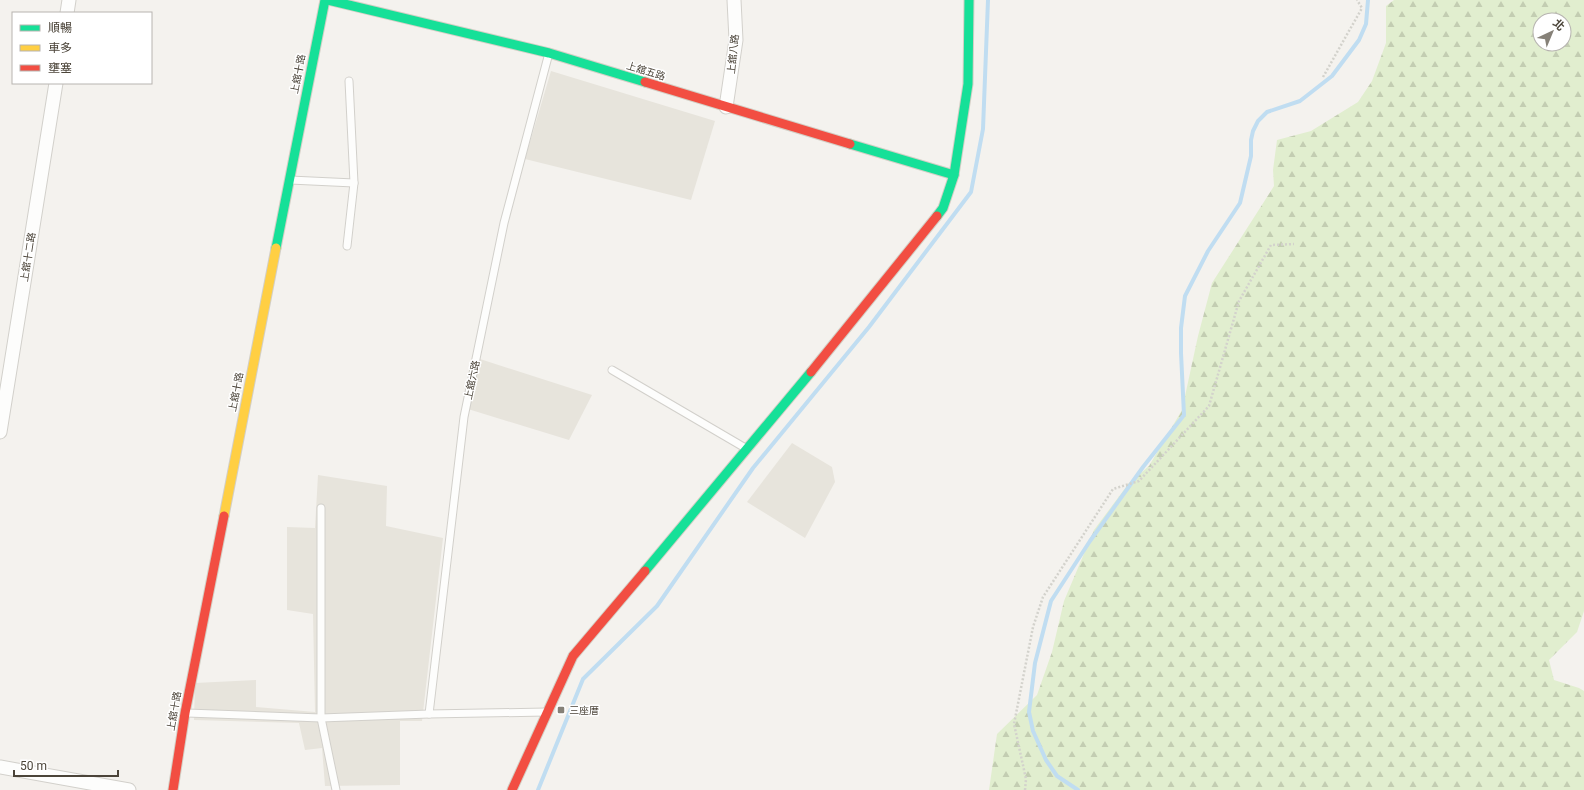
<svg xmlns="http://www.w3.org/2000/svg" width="1584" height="790" font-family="Roboto,'Noto Sans TC',sans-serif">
<defs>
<pattern id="forest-firs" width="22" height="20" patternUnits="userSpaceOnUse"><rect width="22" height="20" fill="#e1eecf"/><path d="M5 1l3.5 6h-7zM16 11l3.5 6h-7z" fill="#c3cdb2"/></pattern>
</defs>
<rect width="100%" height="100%" fill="#f4f2ee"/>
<g fill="#e7e4dc">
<path d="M551 71 715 121 691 200 525 159Z"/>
<path d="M480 359 592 395 569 440 468 409Z"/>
<path d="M792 443 832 467 835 482 805 538 747 502Z"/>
<path d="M318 475 387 486 386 526 443 538 422 721H400V785L325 786 322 748 305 750 299 723 194 720 195 683 256 680V707L315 712 313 614 287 610V527L315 528Z"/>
</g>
<path fill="url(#forest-firs)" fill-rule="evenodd" d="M1394 0H1584V611L1577 632 1549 660 1554 680 1579 688 1584 691V790H989L997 734 1037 695 1052 652 1064 601 1094 530 1129 483 1149 466 1182 410 1198 336 1212 283 1274 186 1273 170 1277 140 1311 131 1358 102 1372 81 1386 43V6ZM1540 20H1564V44H1540Z"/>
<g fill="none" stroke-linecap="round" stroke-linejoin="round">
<g stroke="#c0ddf1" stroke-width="4">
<path d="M538 790 583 679 657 606 753 468 869 327 971 192 983 129 988 0"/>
<path d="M1078 790 1057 776 1046 760 1033 731 1029 712 1035 663 1051 601 1090 541 1143 467 1184 415 1181 353V328L1185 296 1208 251 1240 203 1251 156V140L1253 131 1258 121 1267 112 1300 101 1332 76 1359 40 1366 24 1368 0"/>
</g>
<defs>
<g id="lane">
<path d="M290 180 354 183"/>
<path d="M347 246 354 183 349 81"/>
<path d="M612 370 747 449"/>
<path d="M321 508V718L336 790"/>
<path d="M187 713 321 718 429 714 546 712"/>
<path d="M429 714 464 417 504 223 549 53"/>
</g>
<g id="street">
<path d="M67 13 69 0"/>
<path d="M726 107 736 40 734 0"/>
<path d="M0 432 56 83"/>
<path d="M0 767 129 790"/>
</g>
<g id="fast">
<path d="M328 0 549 53 645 82"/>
<path d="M850 144 954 175"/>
<path d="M937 216 943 208 954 175 968 84 969 0"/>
<path d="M276 248 325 0"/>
<path d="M645 571 811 372"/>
</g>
<path id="slow" d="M224 516 276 248"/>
<g id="jam">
<path d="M645 82 850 144"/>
<path d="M811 372 937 216"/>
<path d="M173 790 185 713 224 516"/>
<path d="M512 790 573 656 645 571"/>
</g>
</defs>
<use href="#lane" stroke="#d2d0cb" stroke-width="9"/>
<use href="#street" stroke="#d2d0cb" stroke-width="15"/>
<use href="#fast" stroke="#d3cfc5" stroke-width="11"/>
<use href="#slow" stroke="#d3cfc5" stroke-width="11"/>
<use href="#jam" stroke="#d3cfc5" stroke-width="11"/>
<g stroke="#d3d2cc" stroke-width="2.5" stroke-dasharray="2 2" stroke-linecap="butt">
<path d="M1323 77 1362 8 1357 0"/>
<path d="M1025 790 1026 779 1014 724 1033 627 1043 597 1113 489 1139 481 1209 406 1239 301 1271 245 1294 244"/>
</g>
<use href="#lane" stroke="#fdfdfc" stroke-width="7"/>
<use href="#street" stroke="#fdfdfc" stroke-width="13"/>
<use href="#fast" stroke="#16e098" stroke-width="9"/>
<use href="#slow" stroke="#ffcf43" stroke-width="9"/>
<use href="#jam" stroke="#f24e42" stroke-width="9"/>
</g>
<rect fill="#868178" stroke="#fff" stroke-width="1.5" x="557" y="706" width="8" height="8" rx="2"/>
<g text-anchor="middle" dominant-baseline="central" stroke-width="3" stroke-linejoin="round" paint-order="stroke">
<g font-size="10" fill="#4b4439" stroke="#fff">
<text transform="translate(733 54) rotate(-84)">上舘八路</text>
<text transform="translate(646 71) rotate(17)">上舘五路</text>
<text transform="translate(298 74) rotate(-79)">上舘十路</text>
<text transform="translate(28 257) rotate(-81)">上舘十二路</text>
<text transform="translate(472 380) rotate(-78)">上舘六路</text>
<text transform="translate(236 392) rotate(-79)">上舘十路</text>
<text transform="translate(174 711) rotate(-80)">上舘十路</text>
</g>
<g font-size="10" fill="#4b4439" stroke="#fff" text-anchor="start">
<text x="569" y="710">三座厝</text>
</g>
</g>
<rect x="12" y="12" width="140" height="72" fill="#ffffff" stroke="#b7b4b0"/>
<rect x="20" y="25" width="20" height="6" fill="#16e098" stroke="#b7b4b0"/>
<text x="48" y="32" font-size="12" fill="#4b4439">順暢</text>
<rect x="20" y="45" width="20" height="6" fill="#ffcf43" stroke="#b7b4b0"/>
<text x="48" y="52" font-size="12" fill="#4b4439">車多</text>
<rect x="20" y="65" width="20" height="6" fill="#f24e42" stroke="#b7b4b0"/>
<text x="48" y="72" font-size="12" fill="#4b4439">壅塞</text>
<g transform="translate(1552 32) rotate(44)"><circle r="19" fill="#ffffff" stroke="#b7b4b0"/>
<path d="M0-3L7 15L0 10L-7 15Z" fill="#868178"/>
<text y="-6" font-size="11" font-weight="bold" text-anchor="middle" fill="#4b4439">北</text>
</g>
<path d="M14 770v6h104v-6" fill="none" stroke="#4b4439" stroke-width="2"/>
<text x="20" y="770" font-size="12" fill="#4b4439" stroke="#ffffff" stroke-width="3" paint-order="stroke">50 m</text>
</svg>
